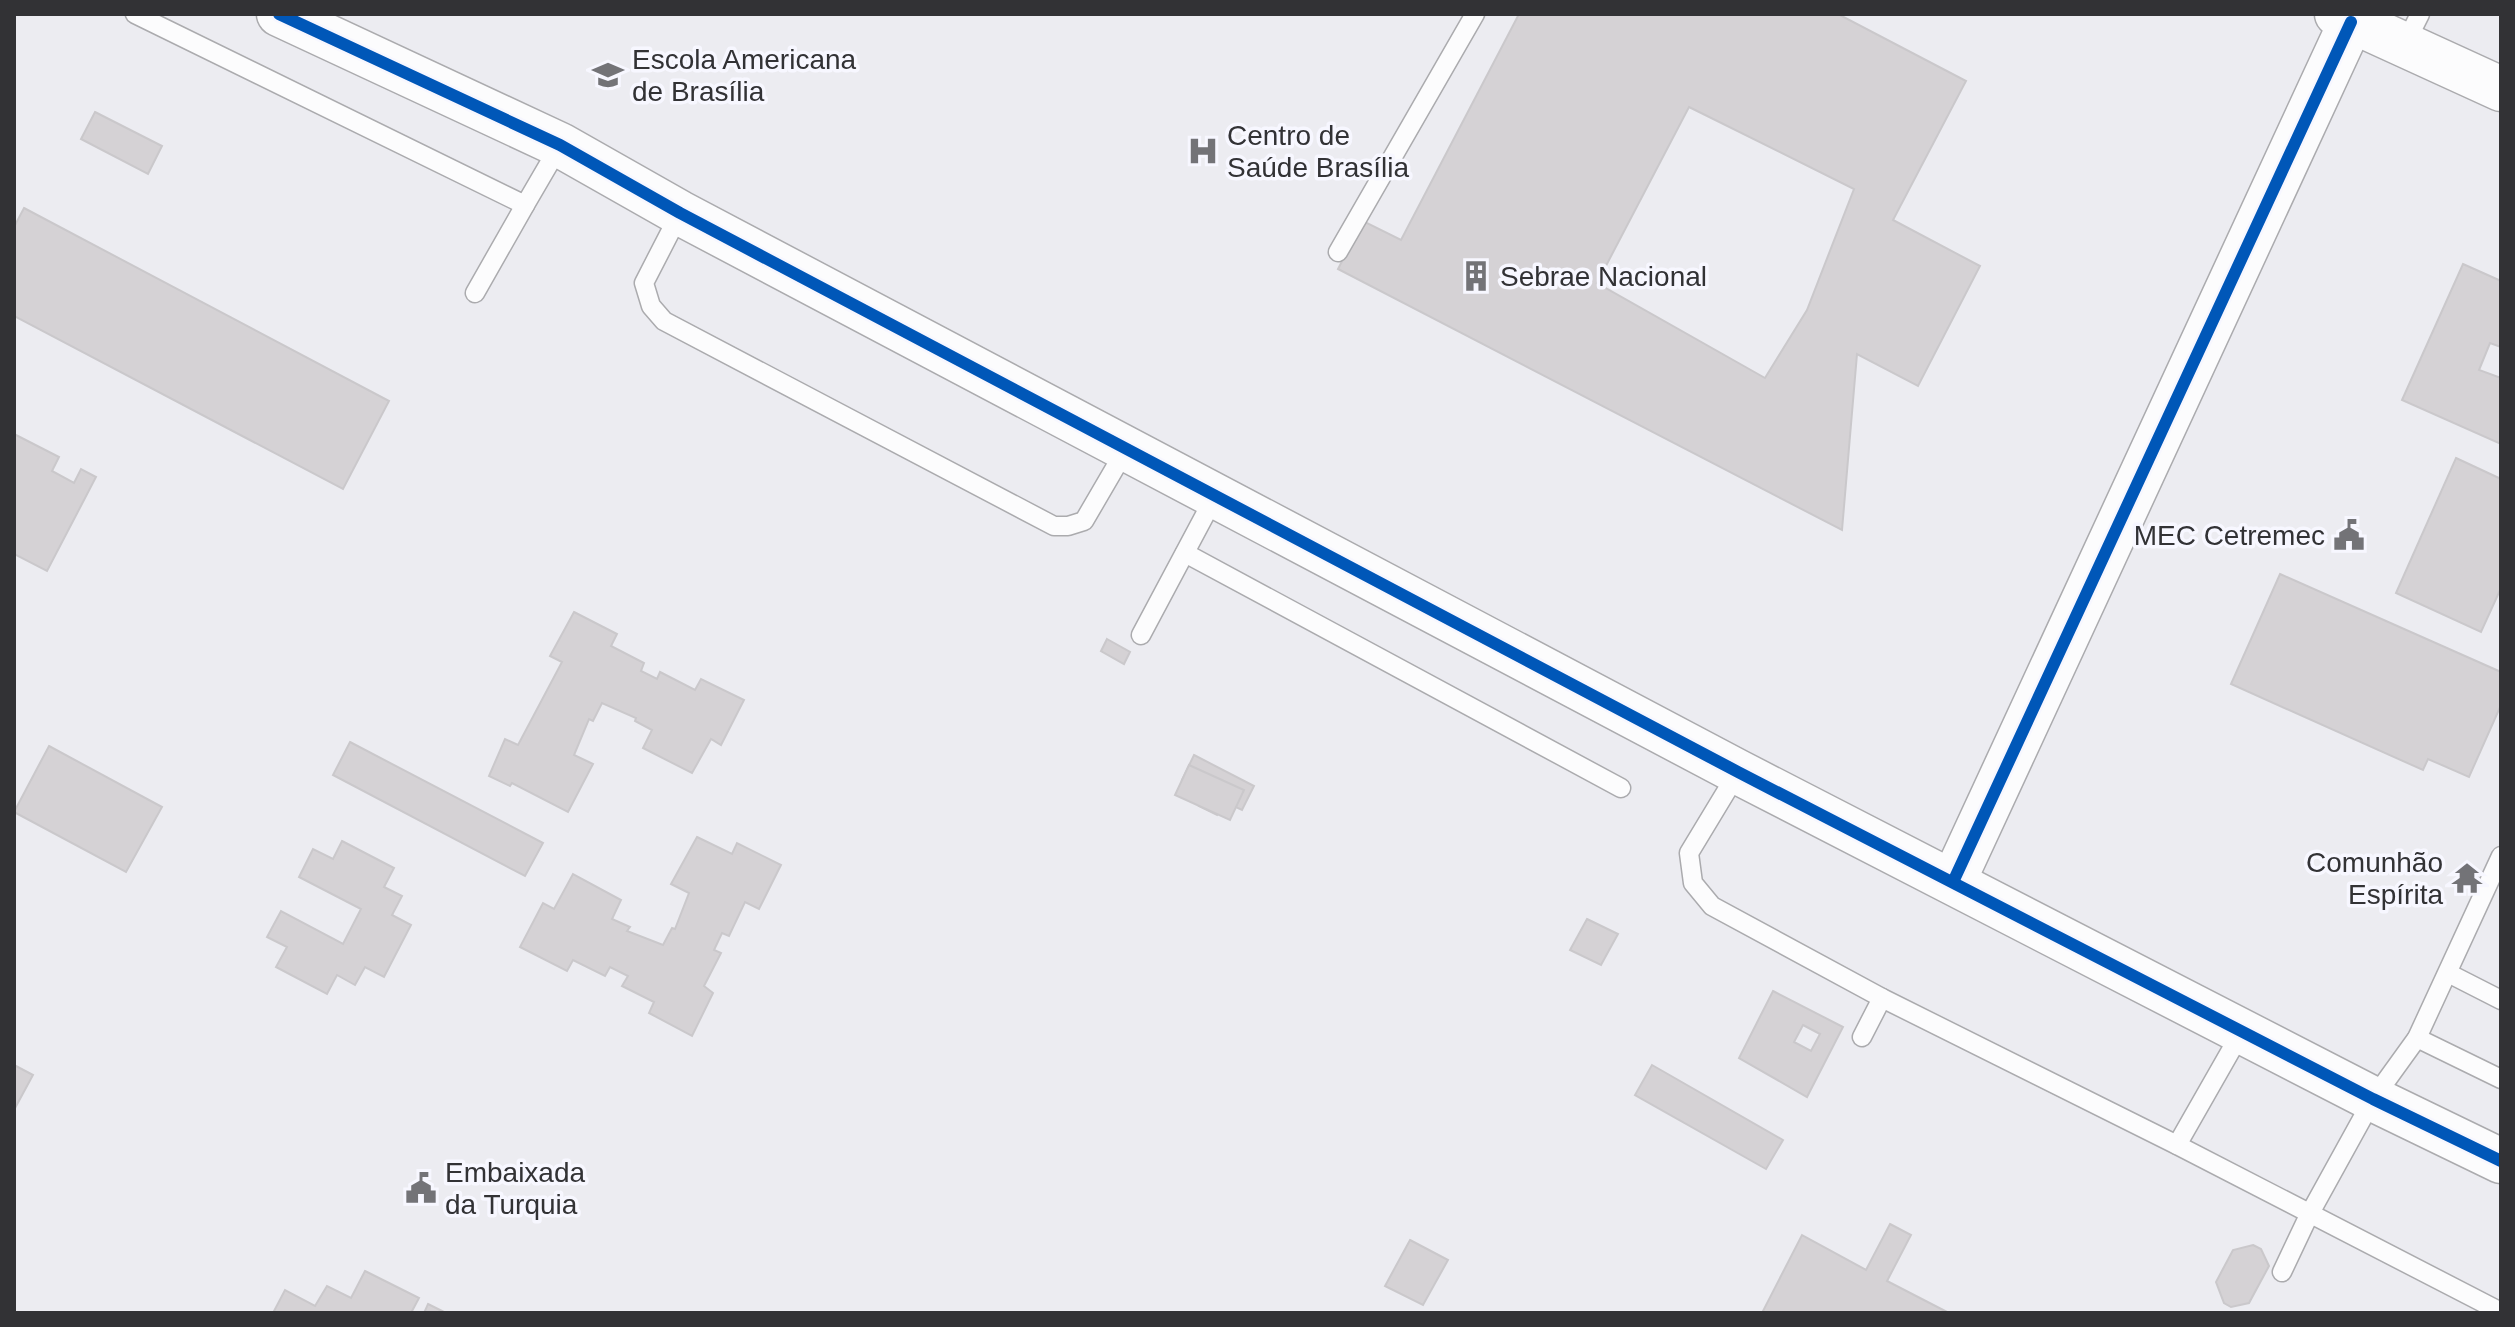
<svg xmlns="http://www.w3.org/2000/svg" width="2515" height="1327" font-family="Arial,sans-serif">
<rect width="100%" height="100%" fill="#ececf1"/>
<g fill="#d5d2d5" stroke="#cac8cb" stroke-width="2" fill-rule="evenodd">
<path d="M1519 14H1838L1966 81 1893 220 1980 266 1918 386 1857 354 1842 530 1338 269 1363 221 1401 240ZM1689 107 1854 189 1807 310 1765 378 1597 283Z"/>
<path d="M95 112 162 146 148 174 81 139Z"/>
<path d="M24 208 389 401 343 489 14 316V227Z"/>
<path d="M2463 264 2501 281V347L2490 343 2479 370 2501 378V444L2402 400Z"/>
<path d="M14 434 59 457 52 471 74 483 81 469 96 477 47 571 14 554Z"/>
<path d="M2456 458 2501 479V588L2481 632 2396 593Z"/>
<path d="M2280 574 2501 672V705L2469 777 2428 759 2423 770 2231 684Z"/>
<path d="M574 612 617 634 611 646 644 663 641 671 657 679 660 672 695 690 701 679 744 700 721 745 711 739 692 773 643 748 652 730 635 721 636 718 602 703 593 721 589 719 574 755 593 764 568 812 512 783 510 786 489 776 505 739 518 745 562 662 550 656Z"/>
<path d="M1107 639 1130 652 1124 664 1101 651Z"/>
<path d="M350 742 543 843 525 876 333 775Z"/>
<path d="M49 746 162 807 126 872 14 812Z"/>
<path d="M1194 755 1254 786 1242 810 1223 801 1217 815 1199 806 1206 792 1182 780Z"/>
<path d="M1189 765 1244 790 1230 820 1175 795Z"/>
<path d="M697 837 732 854 737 843 781 865 759 909 745 902 729 936 722 933 714 950 721 953 704 986 713 993 692 1036 649 1013 654 1002 622 986 628 976 610 967 605 976 573 960 567 971 520 947 543 903 554 909 573 874 621 900 612 919 630 927 627 931 663 945 672 928 675 929 689 893 671 884Z"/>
<path d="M342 841 394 868 384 887 402 896 392 915 411 925 384 977 365 967 355 985 337 975 327 994 276 967 287 947 267 937 281 911 343 944 361 909 299 877 313 849 333 859Z"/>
<path d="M1587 919 1618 934 1601 965 1570 950Z"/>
<path d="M1773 991 1843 1027 1807 1097 1739 1058ZM1803 1025 1820 1034 1811 1051 1794 1042Z"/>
<path d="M14 1065 33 1075 14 1110Z"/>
<path d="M1652 1065 1783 1140 1766 1169 1635 1095Z"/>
<path d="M1890 1224 1911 1235 1887 1281 1949 1313H1762L1802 1235 1866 1270Z"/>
<path d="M1410 1240 1448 1260 1423 1305 1385 1286Z"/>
<path d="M2253 1245 2261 1249 2269 1266 2249 1303 2231 1307 2224 1303 2216 1282 2233 1250Z"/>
<path d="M365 1271 419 1298 411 1313H273L285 1290 315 1306 327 1286 351 1298Z"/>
<path d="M428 1304 446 1313H424Z"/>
</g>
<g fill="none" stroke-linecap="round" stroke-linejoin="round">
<defs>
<g id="service">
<path d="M135 14 525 205 560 145"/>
<path d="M2404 46 2420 14"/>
<path d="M680 213 644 283 651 306 664 321 1054 526H1068L1084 521 1126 449"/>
<path d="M1338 252 1475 14"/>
<path d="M475 293 525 205"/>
<path d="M1185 553 1621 788"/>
<path d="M1141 635 1215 496"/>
<path d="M1738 772 1689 853 1693 883 1712 906 1882 998 2177 1145 2501 1312"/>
<path d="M2448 973 2501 1000"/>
<path d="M1862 1037 1882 998"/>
<path d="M2417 1038 2501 1079"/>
<path d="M2177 1145 2242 1031"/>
<path d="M2282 1272 2309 1215 2373 1099 2417 1038 2501 856"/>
</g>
<g id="tertiary">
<path d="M279 14 560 145 680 213 1738 772 2373 1099 2501 1161"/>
<path d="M2337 14 2501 89"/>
<path d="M1953 882 2351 22"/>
</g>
</defs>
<use href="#service" stroke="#ababae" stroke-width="21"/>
<use href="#tertiary" stroke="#ababae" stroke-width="47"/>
<use href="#service" stroke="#fcfcfd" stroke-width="18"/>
<use href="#tertiary" stroke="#fcfcfd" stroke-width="44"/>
<defs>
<g id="cycleway">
<path d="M279 14 560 145 680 213 1738 772 2373 1099 2501 1161"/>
<path d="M1953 882 2351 22"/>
</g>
</defs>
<use href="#cycleway" stroke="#f7f7ff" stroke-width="17"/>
<use href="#cycleway" stroke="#0057b8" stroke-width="12"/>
</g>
<defs>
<symbol id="school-bare" viewBox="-9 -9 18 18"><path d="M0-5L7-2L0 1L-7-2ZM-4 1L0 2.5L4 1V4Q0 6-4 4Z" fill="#737377" stroke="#f7f7ff" stroke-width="2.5" paint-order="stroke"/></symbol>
<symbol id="hospital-bare" viewBox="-9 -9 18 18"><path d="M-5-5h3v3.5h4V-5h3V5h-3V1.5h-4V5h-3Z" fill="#737377" stroke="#f7f7ff" stroke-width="2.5" paint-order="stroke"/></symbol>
<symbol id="building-bare" viewBox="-9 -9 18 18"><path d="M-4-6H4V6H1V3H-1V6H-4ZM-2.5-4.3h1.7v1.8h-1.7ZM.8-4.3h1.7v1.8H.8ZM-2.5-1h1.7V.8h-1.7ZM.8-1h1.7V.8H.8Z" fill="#737377" stroke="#f7f7ff" stroke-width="2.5" paint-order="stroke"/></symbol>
<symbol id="civic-bare" viewBox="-9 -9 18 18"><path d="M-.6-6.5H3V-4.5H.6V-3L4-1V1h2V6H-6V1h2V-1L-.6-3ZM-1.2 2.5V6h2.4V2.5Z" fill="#737377" stroke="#f7f7ff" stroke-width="2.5" paint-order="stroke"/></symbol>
<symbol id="temple-bare" viewBox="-9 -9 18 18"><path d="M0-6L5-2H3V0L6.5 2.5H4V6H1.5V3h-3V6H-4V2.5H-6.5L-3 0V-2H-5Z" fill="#737377" stroke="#f7f7ff" stroke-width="2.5" paint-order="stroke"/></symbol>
</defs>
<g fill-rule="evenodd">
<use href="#school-bare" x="586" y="53" width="44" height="44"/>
<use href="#hospital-bare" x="1181" y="129" width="44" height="44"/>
<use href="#building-bare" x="1454" y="254" width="44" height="44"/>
<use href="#civic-bare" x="2327" y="513" width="44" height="44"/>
<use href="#temple-bare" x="2445" y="856" width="44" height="44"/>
<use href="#civic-bare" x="399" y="1166" width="44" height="44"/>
</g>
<g text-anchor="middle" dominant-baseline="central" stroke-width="7" stroke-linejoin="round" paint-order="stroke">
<g font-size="28" fill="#323235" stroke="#f7f7ff" text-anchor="start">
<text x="632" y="59">Escola Americana<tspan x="632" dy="32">de Brasília</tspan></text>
<text x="1227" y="135">Centro de<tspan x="1227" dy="32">Saúde Brasília</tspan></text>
<text x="1500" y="276">Sebrae Nacional</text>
<text x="2325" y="535" text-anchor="end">MEC Cetremec</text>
<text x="2443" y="862" text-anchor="end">Comunhão<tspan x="2443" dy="32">Espírita</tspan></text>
<text x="445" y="1172">Embaixada<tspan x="445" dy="32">da Turquia</tspan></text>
</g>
</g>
<rect width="2515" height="1327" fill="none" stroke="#323235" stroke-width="32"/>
</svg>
